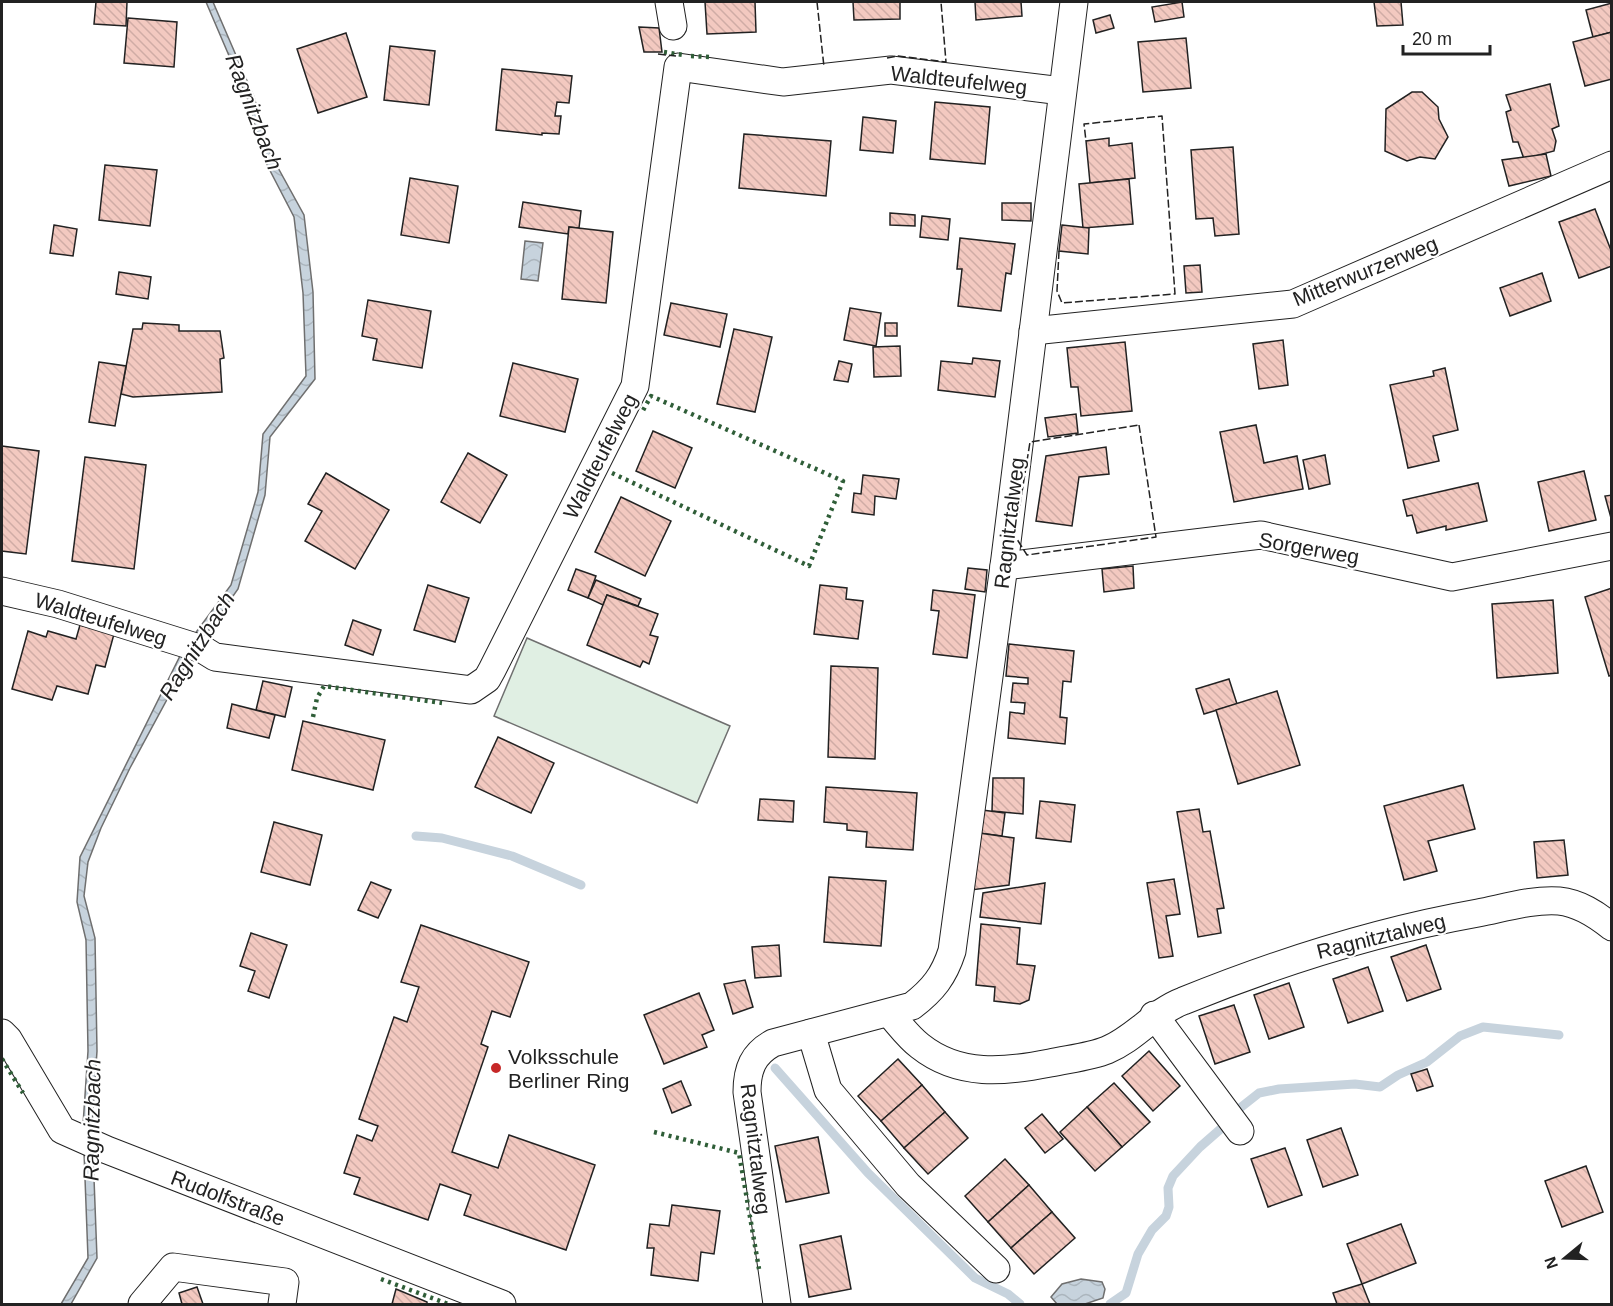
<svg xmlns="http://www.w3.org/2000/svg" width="1613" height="1306" font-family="Helvetica,sans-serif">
<defs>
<pattern id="water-waves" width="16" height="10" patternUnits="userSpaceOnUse" patternTransform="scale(1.5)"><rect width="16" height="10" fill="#c7d3dd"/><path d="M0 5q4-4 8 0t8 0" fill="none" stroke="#abb5bd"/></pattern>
<pattern id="building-back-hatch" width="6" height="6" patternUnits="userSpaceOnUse" patternTransform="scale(1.5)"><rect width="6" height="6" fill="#f3c9c0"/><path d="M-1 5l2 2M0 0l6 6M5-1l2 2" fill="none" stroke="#d0aca5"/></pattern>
</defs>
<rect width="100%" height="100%" fill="#fff"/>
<path fill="#e0efe3" stroke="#6f6f6f" stroke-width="1.5" d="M527 638 730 726 697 803 494 716Z"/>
<g fill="url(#water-waves)" stroke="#6f6f6f" stroke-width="1.5">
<path d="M206 2H213L254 97 271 155 304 215 313 292 315 379 270 437 265 495 238 589 190 657 130 768 101 828 88 862 84 896 95 938 97 1051 92 1125 97 1258 71 1304H61L88 1258 83 1125 88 1051 86 940 77 902 80 857 183 650 231 585 258 492 263 434 306 376 303 293 294 217 264 159 248 100Z"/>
<path d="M525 241 543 243 538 281 521 279Z"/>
<path d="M1081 1279 1102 1282 1105 1289 1103 1298 1085 1304H1057L1051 1297 1062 1284Z"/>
</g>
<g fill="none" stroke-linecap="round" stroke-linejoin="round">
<g stroke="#c7d3dd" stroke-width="9">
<path d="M416 836 442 838 512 856 581 885"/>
<path d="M775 1068 868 1173 975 1278 1008 1294 1020 1304"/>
<path d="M1240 1108 1259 1093 1279 1089 1355 1084 1380 1087 1398 1075 1427 1062 1460 1036 1483 1027 1559 1035"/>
<path d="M1110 1304 1126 1293 1138 1254 1152 1230 1166 1216 1169 1207 1168 1188 1173 1176 1200 1147 1224 1126"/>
</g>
</g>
<g fill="url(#building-back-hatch)" stroke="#222" stroke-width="1.5">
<path d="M96 2H127L126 26 94 24Z"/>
<path d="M705 2H755L756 32 707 34Z"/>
<path d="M853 2H900V19L854 20Z"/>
<path d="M975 2H1021L1022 16 976 20Z"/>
<path d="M1182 2 1184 17 1155 22 1152 7Z"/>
<path d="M1374 2H1401L1403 25 1377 26Z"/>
<path d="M1612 3V32L1593 37 1586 10Z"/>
<path d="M1110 15 1114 28 1096 33 1093 20Z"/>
<path d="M128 18 177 22 174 67 124 63Z"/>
<path d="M639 27 659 28 662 52H644Z"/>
<path d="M1612 32V79L1585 86 1573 42Z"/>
<path d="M346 33 367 97 318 113 297 49Z"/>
<path d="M1186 38 1191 88 1143 92 1138 42Z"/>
<path d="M390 46 435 51 429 105 384 100Z"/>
<path d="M502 69 572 76 569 103 557 102 555 116H561L559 134 542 133V135L496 130Z"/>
<path d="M1550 84 1559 126 1552 129 1556 141 1554 151 1524 159 1518 142H1513L1506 112 1511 110 1506 95Z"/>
<path d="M1412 92H1422L1438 107 1439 119 1448 137 1435 159 1420 157 1407 161 1385 151 1386 109Z"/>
<path d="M935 102 990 107 985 164 930 159Z"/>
<path d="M863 117 896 121 893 153 860 150Z"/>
<path d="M744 134 831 141 826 196 739 188Z"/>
<path d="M1109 138V146L1132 143 1135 178 1090 183 1086 141Z"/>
<path d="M1233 147 1239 234 1215 236 1213 218 1196 219 1191 150Z"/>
<path d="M1546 154 1551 176 1509 186 1502 160Z"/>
<path d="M105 165 157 170 150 226 99 220Z"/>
<path d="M410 178 458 186 449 243 401 235Z"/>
<path d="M1129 179 1133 224 1083 228 1079 184Z"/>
<path d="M523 202 581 211 579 228 569 227 568 234 519 227Z"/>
<path d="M1002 203H1031V221L1002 220Z"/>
<path d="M1595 209 1612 253V266L1579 278 1559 222Z"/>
<path d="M890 213 915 215V226L890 225Z"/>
<path d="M922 216 950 219 948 240 920 237Z"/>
<path d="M54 225 77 229 73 256 50 253Z"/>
<path d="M1062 225 1089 228 1088 254 1059 251Z"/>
<path d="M569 227 613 232 606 303 562 299Z"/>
<path d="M960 238 1015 244 1011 274 1006 273 1001 311 958 306 962 269H957Z"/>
<path d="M1200 265 1202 292 1186 293 1184 266Z"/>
<path d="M119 272 151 277 148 299 116 294Z"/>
<path d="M1542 273 1551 301 1510 316 1500 288Z"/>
<path d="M368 300 431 311 422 368 373 360 377 339 362 336Z"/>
<path d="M671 303 727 314 720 347 664 335Z"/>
<path d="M850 308 881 313 876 346 844 340Z"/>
<path d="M143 323 179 325V331H220L224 358 220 359 222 392 133 397 121 394 133 329H142Z"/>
<rect x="885" y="323" width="12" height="13"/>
<path d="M734 329 772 337 755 412 717 404Z"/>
<path d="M1283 340 1288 385 1259 389 1253 344Z"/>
<path d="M1125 342 1132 411 1081 416 1078 387H1071L1067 348Z"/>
<path d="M900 346 901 376 874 377 873 347Z"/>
<path d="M973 358 1000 361 995 397 938 390 941 361 972 364Z"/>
<path d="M839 361 852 364 848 382 834 380Z"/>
<path d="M99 362 126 366 115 426 89 422Z"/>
<path d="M513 363 578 379 565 432 500 416Z"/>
<path d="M1445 368 1458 430 1433 436 1439 461 1408 468 1390 385 1434 376 1433 371Z"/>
<path d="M1076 414 1078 433 1048 437 1045 418Z"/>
<path d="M1256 425 1264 463 1297 456 1303 489 1234 502 1220 432Z"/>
<path d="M653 431 692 448 675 488 636 471Z"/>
<path d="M2 446 39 451 26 554 2 551Z"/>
<path d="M1106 447 1109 474 1079 477 1072 526 1036 521 1046 456Z"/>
<path d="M468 453 507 475 480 523 441 502Z"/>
<path d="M1325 455 1330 484 1309 489 1303 460Z"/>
<path d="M85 457 146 465 134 569 72 561Z"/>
<path d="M1584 471 1596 520 1549 531 1538 482Z"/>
<path d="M326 473 389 510 355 569 305 541 322 511 308 504Z"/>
<path d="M863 475 899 479 896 499 875 496 874 515 852 512 854 493 861 494Z"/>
<path d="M1478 483 1487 521 1446 530V526L1417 533 1412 515 1407 516 1403 500Z"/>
<path d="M1612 495V518H1611L1605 496Z"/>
<path d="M621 497 671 521 645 576 595 552Z"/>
<path d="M1133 566 1134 588 1104 592 1102 569Z"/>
<path d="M968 568 987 570 985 592 965 589Z"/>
<path d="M576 569 596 576 588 598 568 590Z"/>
<path d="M596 580 641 599 638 606 607 595 603 605 588 598Z"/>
<path d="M428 585 469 598 455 642 414 630Z"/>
<path d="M820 585 847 588 846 599 863 601 858 639 814 634Z"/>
<path d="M1612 588V675L1609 676 1585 597Z"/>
<path d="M933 590 975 595 967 658 933 654 939 611 931 610Z"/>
<path d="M607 595 658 614 650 635 658 637 649 664 643 661 640 667 587 645Z"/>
<path d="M1553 600 1558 673 1497 678 1492 604Z"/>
<path d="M353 620 381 630 373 655 345 645Z"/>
<path d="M80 625 114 634 105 667 96 665 88 694 57 686 52 700 12 689 28 631 46 637 48 631 76 639Z"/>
<path d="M1009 644 1074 651 1071 682 1063 681 1060 717 1067 718 1065 744 1008 738 1010 712 1024 714 1025 703 1011 702 1013 683 1028 684V678L1006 676Z"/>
<path d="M831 666 878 668 875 759 828 757Z"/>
<path d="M1229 679 1237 704 1204 714 1196 689Z"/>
<path d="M263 681 292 687 285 717 256 710Z"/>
<path d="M1277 691 1300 765 1238 784 1216 710Z"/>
<path d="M232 704 275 715 269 738 227 728Z"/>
<path d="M303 721 385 740 373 790 292 770Z"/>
<path d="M498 737 554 763 531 813 475 787Z"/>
<path d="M993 778H1024L1023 814 992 811Z"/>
<path d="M1463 785 1475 829 1428 841 1437 871 1404 880 1384 806Z"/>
<path d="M826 787 917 793 913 850 866 847 867 832 847 830V824L824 822Z"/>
<path d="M760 799 794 801 793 822 758 820Z"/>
<path d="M1040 801 1075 805 1071 842 1036 838Z"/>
<path d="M1199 809 1203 832 1210 831 1224 908 1217 909 1221 933 1198 937 1177 812Z"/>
<path d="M982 810 1005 813 1002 836 979 833Z"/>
<path d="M274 822 322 835 310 885 261 872Z"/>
<path d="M979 833 1014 838 1009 885 971 890Z"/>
<path d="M1564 840 1568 875 1537 878 1534 842Z"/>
<path d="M829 877 886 881 881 946 824 942Z"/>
<path d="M1174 879 1180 914 1166 916 1173 956 1159 958 1147 883Z"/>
<path d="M371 882 391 890 378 918 358 910Z"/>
<path d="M1045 883 1041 924 980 917 983 893Z"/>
<path d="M981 924 1020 928 1017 964 1035 966 1029 1000 1020 1004 994 1001 995 987 976 985Z"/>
<path d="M421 925 529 962 510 1017 492 1011 481 1044 488 1047 452 1152 498 1168 509 1135 595 1165 566 1250 464 1215 471 1195 440 1184 428 1220 354 1194 360 1178 344 1173 357 1135 372 1141 378 1126 359 1119 394 1017 407 1022 419 987 401 982Z"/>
<path d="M251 933 287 945 269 998 248 991 255 971 240 966Z"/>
<path d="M779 945 781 976 755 978 752 947Z"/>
<path d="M1426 945 1441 989 1407 1001 1391 957Z"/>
<path d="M1368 967 1383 1011 1348 1023 1333 979Z"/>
<path d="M745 980 753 1007 733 1014 724 984Z"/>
<path d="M1289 983 1304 1027 1269 1039 1254 995Z"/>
<path d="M699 993 714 1030 702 1035 707 1047 664 1064 644 1015Z"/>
<path d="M1234 1005 1250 1052 1215 1064 1199 1016Z"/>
<path d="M1149 1051 1180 1086 1153 1111 1122 1076Z"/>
<path d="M898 1059 922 1085 881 1121 858 1096Z"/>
<path d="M1427 1069 1433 1086 1417 1091 1411 1074Z"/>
<path d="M681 1081 691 1105 672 1113 663 1089Z"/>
<path d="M1114 1083 1150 1122 1122 1147 1087 1107Z"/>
<path d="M922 1085 945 1112 904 1148 881 1121Z"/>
<path d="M1087 1107 1122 1147 1095 1171 1060 1132Z"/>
<path d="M945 1112 968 1138 928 1174 904 1148Z"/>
<path d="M1042 1114 1063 1139 1045 1153 1025 1128Z"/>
<path d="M1341 1128 1358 1175 1323 1187 1307 1140Z"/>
<path d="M818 1137 829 1193 786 1202 775 1146Z"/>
<path d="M1285 1148 1302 1195 1268 1207 1251 1159Z"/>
<path d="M1005 1159 1029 1185 988 1222 965 1196Z"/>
<path d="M1586 1166 1603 1212 1562 1227 1545 1181Z"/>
<path d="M1029 1185 1052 1212 1011 1248 988 1222Z"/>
<path d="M672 1205 720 1211 714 1254 701 1252 698 1281 651 1275 654 1248H647L650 1224 669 1226Z"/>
<path d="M1052 1212 1075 1238 1034 1274 1011 1248Z"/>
<path d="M1401 1224 1416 1263 1362 1284 1347 1244Z"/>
<path d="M841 1236 851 1289 809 1297 800 1245Z"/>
<path d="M1362 1284 1370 1304H1337L1333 1293Z"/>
<path d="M197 1287 203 1304H182L179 1293Z"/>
<path d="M396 1289 427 1302V1304H392Z"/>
</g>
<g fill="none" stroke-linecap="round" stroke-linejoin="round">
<defs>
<g id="street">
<path d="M669 2 673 26"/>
<path d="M1033 331 1293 304 1612 165"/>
<path d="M1004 566 1261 535 1452 577 1612 546"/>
<path d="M2 591 58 604 202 649 215 657 471 690 487 679 492 670 635 386 678 67 783 82 891 70 1062 91"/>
<path d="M889 1013C899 1024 908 1037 920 1046 959 1077 1005 1072 1050 1063 1068 1059 1090 1057 1107 1050 1136 1038 1154 1012 1183 1001 1279 962 1377 931 1478 913 1504 908 1533 899 1559 901 1579 903 1596 914 1612 927"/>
<path d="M1154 1015 1240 1131"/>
<path d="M2 1033 8 1039 62 1130 107 1150 502 1304"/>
<path d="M811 1033 828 1090 908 1185 996 1269"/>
<path d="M142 1304 173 1267 285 1282 282 1304"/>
<path d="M777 1304 747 1092C747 1069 753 1054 773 1043L912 1006C933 990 944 976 952 951L1005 558 1074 2"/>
</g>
</defs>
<use href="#street" stroke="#222" stroke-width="29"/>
<use href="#street" stroke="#fff" stroke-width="27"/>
<g stroke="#2f5e38" stroke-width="4.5" stroke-dasharray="3 4.5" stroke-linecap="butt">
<path d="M664 52 683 55"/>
<path d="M691 56 709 57"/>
<path d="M612 473 809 566 843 481 651 396 641 414"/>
<path d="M313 717 317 698 324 686 442 703"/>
<path d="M2 1059 23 1093"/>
<path d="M654 1132 739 1153 759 1269"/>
<path d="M381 1279 448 1304"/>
</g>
<g stroke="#222" stroke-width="1.5" stroke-dasharray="8 3" stroke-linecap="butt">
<path d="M817 2 824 67"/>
<path d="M658 54 676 56"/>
<path d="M887 58 898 56 946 62 941 2"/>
<path d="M1059 251 1057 291 1062 303 1175 294 1162 116 1084 124 1086 141"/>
<path d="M1139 425 1156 537 1027 555 1015 536 1030 442Z"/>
</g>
</g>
<circle fill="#c62828" stroke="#fff" stroke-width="2" cx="496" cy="1068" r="6"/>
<g text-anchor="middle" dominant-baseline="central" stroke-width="4.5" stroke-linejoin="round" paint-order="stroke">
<g font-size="21" fill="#222" stroke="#fff">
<text transform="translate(959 80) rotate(6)">Waldteufelweg</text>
<text transform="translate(1365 271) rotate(-22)">Mitterwurzerweg</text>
<text transform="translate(600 456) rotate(-63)">Waldteufelweg</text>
<text transform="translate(1009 523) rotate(-83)">Ragnitztalweg</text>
<text transform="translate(1309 548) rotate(10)">Sorgerweg</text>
<text transform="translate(101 619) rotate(17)">Waldteufelweg</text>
<text transform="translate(1381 936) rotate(-14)">Ragnitztalweg</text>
<text transform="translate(756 1149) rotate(83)">Ragnitztalweg</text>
<text transform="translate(228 1198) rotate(21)">Rudolfstraße</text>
</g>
<g font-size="21" fill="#222" stroke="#fff" text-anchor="start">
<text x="508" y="1056">Volksschule<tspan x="508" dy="24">Berliner Ring</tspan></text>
</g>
<g font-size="22" font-style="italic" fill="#222" stroke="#fff">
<text transform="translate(254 112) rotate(69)">Ragnitzbach</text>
<text transform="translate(197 646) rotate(-58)">Ragnitzbach</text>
<text transform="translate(92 1120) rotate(-89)">Ragnitzbach</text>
</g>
</g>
<rect width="1613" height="1306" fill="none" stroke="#222222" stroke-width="6"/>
<g transform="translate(1565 1258) rotate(251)" stroke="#ffffff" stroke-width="4.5" paint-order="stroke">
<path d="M0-4.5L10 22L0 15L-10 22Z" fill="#222222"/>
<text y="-9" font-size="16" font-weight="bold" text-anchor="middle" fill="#222222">N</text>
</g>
<path d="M1403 45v9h87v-9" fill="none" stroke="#222222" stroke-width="3"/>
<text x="1412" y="45" font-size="18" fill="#222222" stroke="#ffffff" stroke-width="4.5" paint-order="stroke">20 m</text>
</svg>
